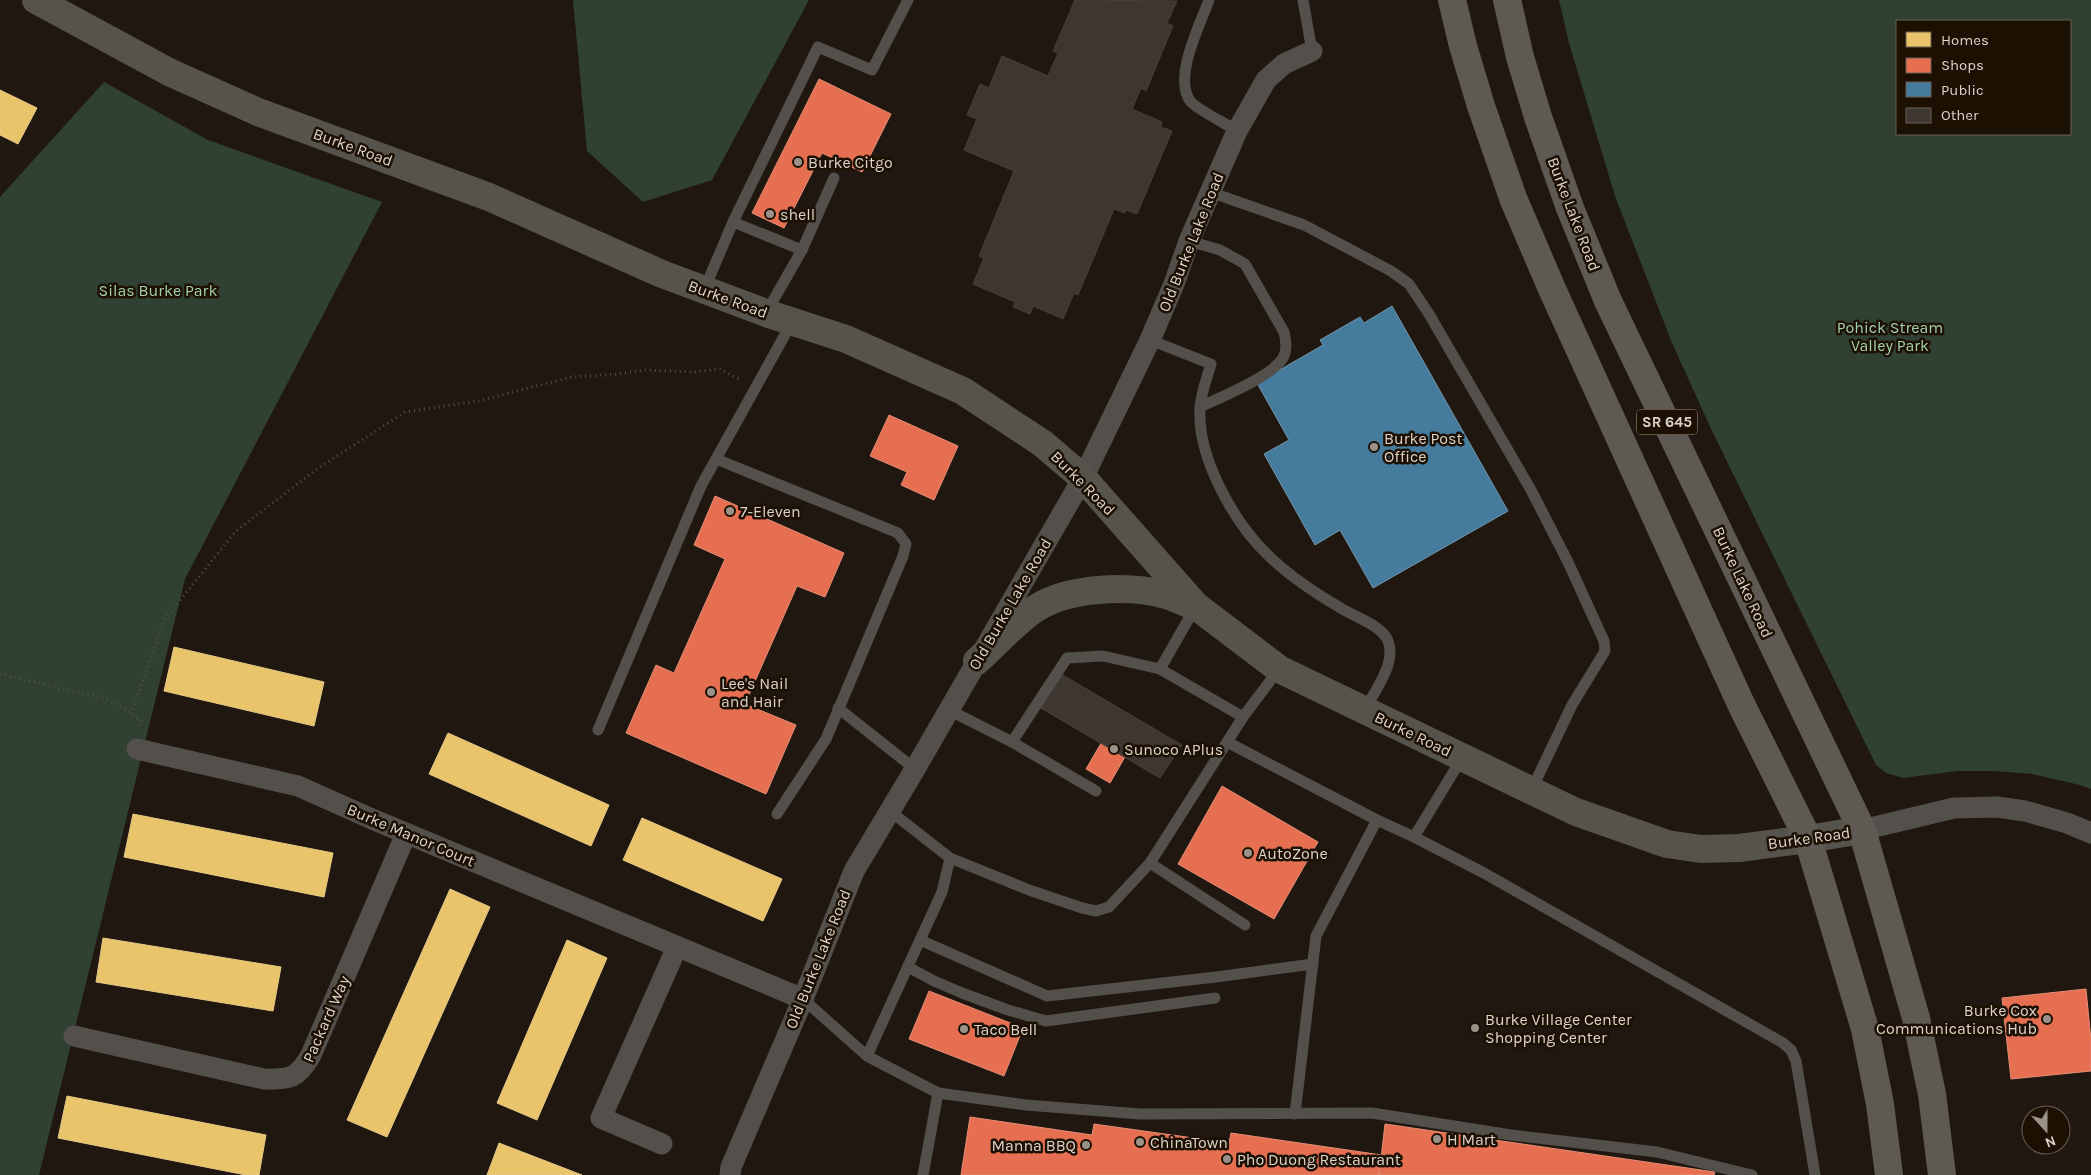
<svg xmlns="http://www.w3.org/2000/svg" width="2091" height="1175" font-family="Karla,sans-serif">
<rect width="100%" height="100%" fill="#201810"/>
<g fill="#304033" fill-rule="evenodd">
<path d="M573 0H809L712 180 643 202 587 151Z"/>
<path d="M1559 0H2091V789L2080 785 2032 774 1995 771H1957L1903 778 1886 773 1876 765 1712 431 1672 343 1615 196 1569 43ZM2070 21V134H1897V21Z"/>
<path d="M104 82 208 140 382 202 185 579 39 1175H0V197Z"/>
</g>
<g fill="#e9c46a" stroke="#e5c886">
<path d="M0 90 37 108 18 144 0 135Z"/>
<path d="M174 647 324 682 314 726 164 691Z"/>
<path d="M448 733 609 805 591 846 429 774Z"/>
<path d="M133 814 333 853 324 897 124 857Z"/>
<path d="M642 818 782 879 763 921 623 860Z"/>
<path d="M450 889 490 907 387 1137 347 1120Z"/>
<path d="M103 938 281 967 273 1011 96 982Z"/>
<path d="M567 940 607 958 537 1120 497 1103Z"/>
<path d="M67 1096 266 1135 259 1175H246L58 1138Z"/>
<path d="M499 1143 582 1175H487Z"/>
</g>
<g fill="#e76f51" stroke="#e48d75">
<path d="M819 79 891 114 862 172 822 153 784 228 752 213Z"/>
<path d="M889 415 958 446 934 500 901 485 907 472 870 456Z"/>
<path d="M715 496 844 553 825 597 797 586 745 704 796 725 766 794 626 733 656 665 674 673 725 559 694 545Z"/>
<path d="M1117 716 1141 729 1110 783 1086 769Z"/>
<path d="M1222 786 1318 842 1274 919 1178 864Z"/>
<path d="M2086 989 2091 1040V1071L2011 1079 2002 998Z"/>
<path d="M929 991 1023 1028 1004 1076 909 1039Z"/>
<path d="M970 1117 1092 1135 1094 1124 1229 1143 1231 1133 1382 1155 1379 1175H961Z"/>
<path d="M1385 1124 1715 1172 1714 1175H1379Z"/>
</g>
<path fill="#457b9d" stroke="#7295aa" d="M1392 306 1508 511 1373 588 1340 530 1315 545 1264 454 1289 440 1257 383 1323 345 1320 340 1360 317 1364 323Z"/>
<g fill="#3e3731" stroke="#48413a">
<path d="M1075 0 1177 1 1167 23 1173 26 1146 91 1141 88 1132 109 1162 122 1161 127 1172 131 1137 214 1126 210 1125 213 1114 209 1078 295 1074 293 1063 319 1033 306 1030 314 1013 307 1015 302 973 284 984 258 979 256 1014 171 964 150 977 119 967 115 980 84 989 88 1002 56 1048 76 1058 53 1053 51Z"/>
<path d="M1054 670 1182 745 1160 778 1034 704Z"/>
</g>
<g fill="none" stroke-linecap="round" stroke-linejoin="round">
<g stroke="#534f4c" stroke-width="3" stroke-dasharray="1 4" stroke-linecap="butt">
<path d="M0 674 106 699 123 707 141 721 140 726"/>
<path d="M131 714 164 620 236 531 317 469 405 412 478 401 572 377 618 374 644 370 695 372 720 369 739 379"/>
</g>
<g stroke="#53504c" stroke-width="11">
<path d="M1209 0C1200 25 1172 79 1191 102 1198 110 1227 124 1237 131"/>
<path d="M1303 0 1312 51"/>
<path d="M1210 192 1304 225 1391 271 1409 284 1429 314 1531 490 1568 562 1604 641 1605 651 1572 705 1531 791"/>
<path d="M733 222 802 250"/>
<path d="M1189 241 1220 250 1245 264 1284 332C1286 340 1287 351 1283 358 1271 377 1221 397 1200 407"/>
<path d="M704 290 733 222 818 47 872 70 908 0"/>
<path d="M766 313 802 250 834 178"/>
<path d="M1150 340 1211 364C1207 378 1201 393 1200 408 1197 458 1235 525 1271 558 1291 577 1315 593 1339 607 1352 616 1382 625 1388 641 1397 663 1374 692 1364 711"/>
<path d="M716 459 898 533 906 544 903 556 826 739 777 814"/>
<path d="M1160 669 1196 606"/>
<path d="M838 708 915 769"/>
<path d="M949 710 1012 742 1096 791"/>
<path d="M598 730 701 486 792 322"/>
<path d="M1012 742 1067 658 1103 656 1160 669 1243 717"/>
<path d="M1227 742 1377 820 1414 837 1484 873 1783 1043 1791 1050 1796 1061 1815 1175"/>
<path d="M890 811 950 858 942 892 920 940"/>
<path d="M1414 837 1462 758"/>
<path d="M950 858 1029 890 1082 908 1096 911 1109 907 1150 863 1243 717 1279 669"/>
<path d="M1150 863 1245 925"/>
<path d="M908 967 934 981 962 993 1008 1010 1046 1021 1215 998"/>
<path d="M803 999 867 1056 938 1093 1026 1105 1140 1114 1372 1113 1511 1135 1657 1152 1752 1175"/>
<path d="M867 1056 920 940 1047 996 1216 977 1313 964"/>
<path d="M1295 1114 1316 936 1377 820"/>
<path d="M923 1175 938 1093"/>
</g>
<g stroke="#53504c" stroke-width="21">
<path d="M137 749 298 786 372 819 803 999"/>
<path d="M1862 830 1954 808 1997 807 2025 811 2067 823 2091 833"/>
<path d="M74 1036 264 1079C290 1080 298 1078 311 1055L406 834"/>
<path d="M662 1144 601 1118 677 947"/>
<path d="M730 1175 731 1167 803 999 854 871 915 769 1083 478 1150 340 1174 284 1189 241 1237 131 1266 80 1284 64 1312 51"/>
</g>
<g stroke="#56524c" stroke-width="28">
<path d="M36 0 169 72 258 112 489 197 662 274 766 313 846 339 963 391 1042 443 1083 478 1196 606 1279 669 1576 812 1667 844 1701 849 1739 848 1808 839 1862 830"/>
<path d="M977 661C994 646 1020 617 1038 607 1071 587 1130 585 1166 595 1176 598 1185 603 1195 606"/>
</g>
<g stroke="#5f5954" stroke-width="28">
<path d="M1452 0 1463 46 1481 106 1513 198 1552 289 1741 704 1808 839 1865 1029 1880 1104 1889 1175"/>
<path d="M1507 0 1520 57 1538 117 1570 208 1608 301 1862 830 1916 1018 1932 1094 1942 1175"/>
</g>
</g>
<g fill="#9a9288" stroke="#1c1003" stroke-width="2">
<circle cx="798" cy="162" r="5"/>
<circle cx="770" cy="214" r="5"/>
<circle cx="1374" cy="447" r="5"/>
<circle cx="730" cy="511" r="5"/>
<circle cx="711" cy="692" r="5"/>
<circle cx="1114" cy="749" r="5"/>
<circle cx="1248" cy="853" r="5"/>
<circle cx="2047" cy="1019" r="5"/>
<circle cx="1475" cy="1028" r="5"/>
<circle cx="964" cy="1029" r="5"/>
<circle cx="1437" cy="1139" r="5"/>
<circle cx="1140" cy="1142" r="5"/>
<circle cx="1086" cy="1145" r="5"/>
<circle cx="1227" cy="1159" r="5"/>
</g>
<g text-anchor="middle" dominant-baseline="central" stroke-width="5" stroke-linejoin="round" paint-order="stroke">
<rect fill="#1c1003" stroke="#a2988e" stroke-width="1" x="1637" y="409.5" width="60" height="25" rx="4"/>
<g font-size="15" font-weight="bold" fill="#dcd3c9">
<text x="1667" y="422">SR 645</text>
</g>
<g font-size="16" fill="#dcd3c9" stroke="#1c1003">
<text transform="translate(353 147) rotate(20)">Burke Road</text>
<text transform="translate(1574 214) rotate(69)">Burke Lake Road</text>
<text transform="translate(1191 242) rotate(-68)">Old Burke Lake Road</text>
<text transform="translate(728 299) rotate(20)">Burke Road</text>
<text transform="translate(1083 483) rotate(45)">Burke Road</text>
<text transform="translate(1743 582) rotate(65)">Burke Lake Road</text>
<text transform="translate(1010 604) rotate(-60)">Old Burke Lake Road</text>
<text transform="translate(1413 734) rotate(26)">Burke Road</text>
<text transform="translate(411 835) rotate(23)">Burke Manor Court</text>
<text transform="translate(1809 838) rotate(-8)">Burke Road</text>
<text transform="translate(818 959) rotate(-68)">Old Burke Lake Road</text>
<text transform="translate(326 1019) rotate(-66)">Packard Way</text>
</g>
<g font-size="16" fill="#dcd3c9" stroke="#1c1003" text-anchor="start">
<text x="808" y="162">Burke Citgo</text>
<text x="780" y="214">shell</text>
<text x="1384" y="438">Burke Post<tspan x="1384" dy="18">Office</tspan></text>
<text x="740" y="511">7-Eleven</text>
<text x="721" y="683">Lee's Nail<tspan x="721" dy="18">and Hair</tspan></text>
<text x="1124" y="749">Sunoco APlus</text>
<text x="1258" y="853">AutoZone</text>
<text x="2037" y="1010" text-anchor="end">Burke Cox<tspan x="2037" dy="18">Communications Hub</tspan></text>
<text x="1485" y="1019">Burke Village Center<tspan x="1485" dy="18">Shopping Center</tspan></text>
<text x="974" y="1029">Taco Bell</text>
<text x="1447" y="1139">H Mart</text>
<text x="1150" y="1142">ChinaTown</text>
<text x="1076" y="1145" text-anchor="end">Manna BBQ</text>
<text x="1237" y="1159">Pho Duong Restaurant</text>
</g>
<g font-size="16" fill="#a2d1ae" stroke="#1c1003">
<text x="158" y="290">Silas Burke Park</text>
<text x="1890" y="327">Pohick Stream<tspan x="1890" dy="18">Valley Park</tspan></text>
</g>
</g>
<rect x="1896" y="20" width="175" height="115" fill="#1c1003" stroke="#695e52"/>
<rect x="1906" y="32" width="25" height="15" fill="#e9c46a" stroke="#695e52"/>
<text x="1941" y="45" font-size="15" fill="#dcd3c9">Homes</text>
<rect x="1906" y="58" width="25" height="15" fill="#e76f51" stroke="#695e52"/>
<text x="1941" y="70" font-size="15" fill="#dcd3c9">Shops</text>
<rect x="1906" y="82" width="25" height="15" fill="#457b9d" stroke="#695e52"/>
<text x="1941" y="95" font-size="15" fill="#dcd3c9">Public</text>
<rect x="1906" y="108" width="25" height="15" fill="#3e3731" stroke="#695e52"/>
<text x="1941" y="120" font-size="15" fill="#dcd3c9">Other</text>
<g transform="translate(2046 1130) rotate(159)"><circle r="24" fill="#1c1003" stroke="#695e52"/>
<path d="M0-4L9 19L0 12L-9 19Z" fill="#9a9288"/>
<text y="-8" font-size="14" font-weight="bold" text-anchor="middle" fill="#dcd3c9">N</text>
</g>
</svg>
